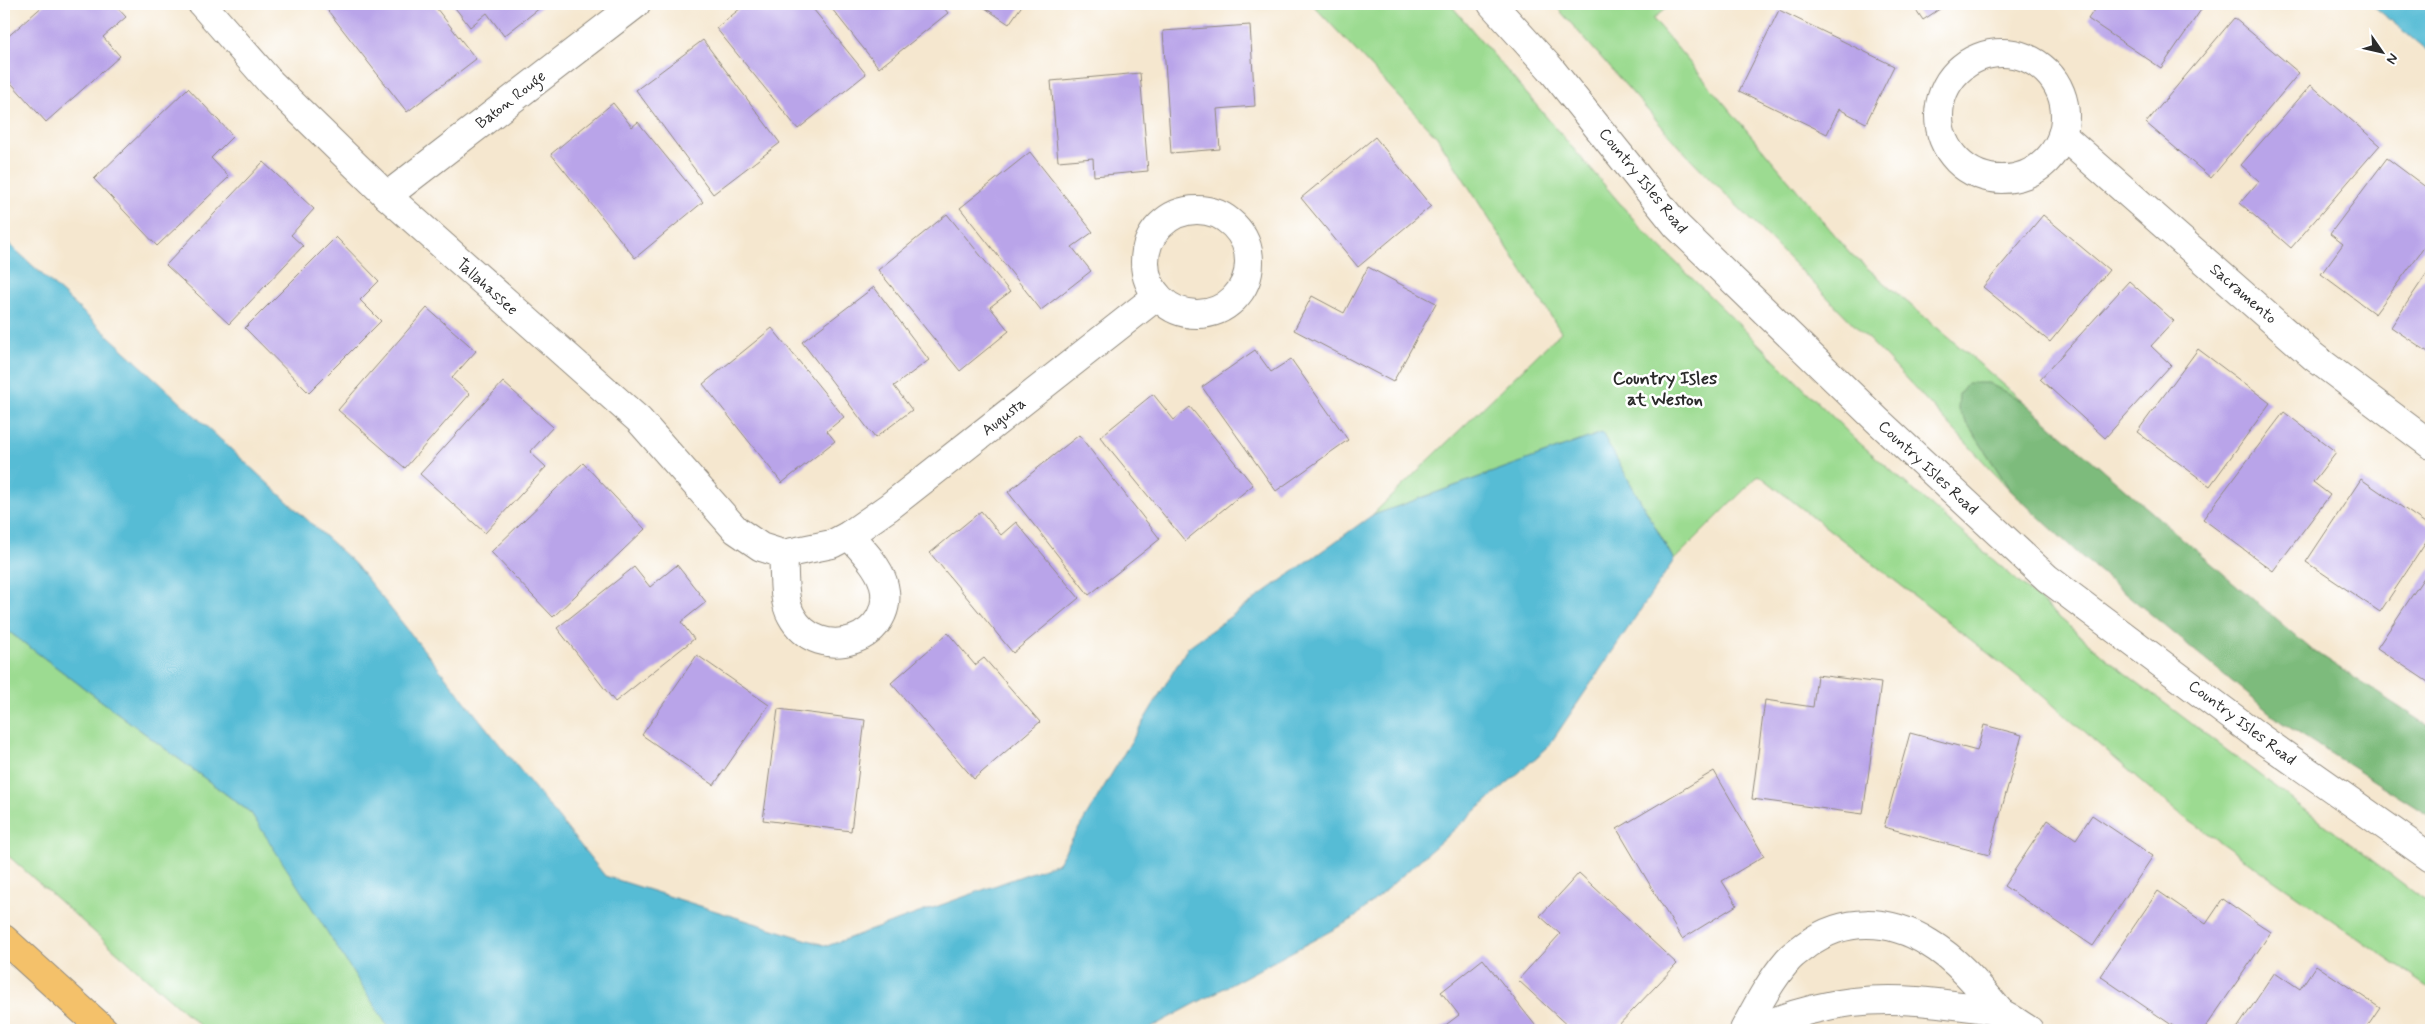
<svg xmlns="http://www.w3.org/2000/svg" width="2435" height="1034" font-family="Mynerve,sans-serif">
<rect width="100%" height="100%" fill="#fff"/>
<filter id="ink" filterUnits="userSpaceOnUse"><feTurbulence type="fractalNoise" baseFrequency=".02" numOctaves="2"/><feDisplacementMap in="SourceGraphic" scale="10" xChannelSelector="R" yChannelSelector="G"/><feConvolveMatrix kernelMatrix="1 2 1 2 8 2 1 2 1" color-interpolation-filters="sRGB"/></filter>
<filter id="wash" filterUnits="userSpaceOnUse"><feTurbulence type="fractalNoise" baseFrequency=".0096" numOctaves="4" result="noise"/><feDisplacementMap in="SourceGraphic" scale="20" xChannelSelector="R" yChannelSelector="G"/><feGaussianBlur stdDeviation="1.12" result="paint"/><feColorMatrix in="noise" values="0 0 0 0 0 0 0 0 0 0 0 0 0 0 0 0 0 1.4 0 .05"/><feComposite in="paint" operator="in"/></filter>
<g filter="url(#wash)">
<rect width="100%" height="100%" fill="#f5e7cf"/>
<g fill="#9cdb91" stroke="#64835e">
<path d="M1312 4H1450L1641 228 1855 439 2109 661 2431 905V989L2178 813 2038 692 1759 475 1674 560 1602 433 1371 516 1561 332 1437 137Z"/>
<path d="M1554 4H1671L1653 19 1851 254 2024 402 1988 383 1958 409 2011 491 1887 358 1688 156Z"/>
<path d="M4 628 251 813 397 1030H205L4 852Z"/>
</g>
<path fill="#7dbb7b" stroke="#547353" d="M1967 383H1988L2024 402 2312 650 2431 728V817L2281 722 2082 557 2011 491 1958 409 1959 394Z"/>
<g fill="#57bcd5" stroke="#417480">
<path d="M2371 4H2431V54Z"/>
<path d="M4 239 355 564 605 876 827 946 1058 863 1188 647 1371 516 1602 433 1674 560 1548 747 1353 919 1146 1030H390L251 813 4 628Z"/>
</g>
<g id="blocks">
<g fill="#b9a4e9">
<path d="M45 4H114L126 17 103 37 120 56 46 122 4 75V40Z"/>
<path d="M329 4H433L476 59 407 112 325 7Z"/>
<path d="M452 4H545L504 36 487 13 470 27Z"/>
<path d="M746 4H809L866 74 798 129 716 28Z"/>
<path d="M828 4H941L948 13 879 68Z"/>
<path d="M979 4H1023L1009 24Z"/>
<path d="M1912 4H1947L1923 20Z"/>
<path d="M2098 4H2205L2161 68 2088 19Z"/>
<path d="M1779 10 1894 66 1866 123 1839 109 1827 134 1739 91Z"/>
<path d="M2234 18 2299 73 2211 178 2146 123Z"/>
<path d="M1250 25 1255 106 1217 109 1220 149 1171 153 1163 31Z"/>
<path d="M703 40 780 143 713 194 636 90Z"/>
<path d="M1140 73 1148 171 1094 176 1093 158 1058 161 1051 81Z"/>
<path d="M2311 85 2380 145 2291 248 2240 203 2259 181 2241 165Z"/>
<path d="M188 88 233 136 211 158 229 177 157 246 94 179Z"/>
<path d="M613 103 632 127 638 122 703 202 635 258 551 154Z"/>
<path d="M1375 137 1431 206 1358 267 1301 198Z"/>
<path d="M1030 152 1093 232 1072 247 1091 271 1041 310 960 208Z"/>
<path d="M2387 158 2431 191V238L2375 314 2321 274 2343 244 2330 234Z"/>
<path d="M263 162 314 209 291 235 303 246 229 324 166 265Z"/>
<path d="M947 214 1010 292 990 307 1009 331 960 371 878 270Z"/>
<path d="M2043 215 2109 270 2050 342 1983 287Z"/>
<path d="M336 237 379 281 360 300 381 321 309 393 245 328Z"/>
<path d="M1368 267 1436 303 1393 382 1294 330 1312 296 1344 313Z"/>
<path d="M2431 267V354L2391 327Z"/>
<path d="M2129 281 2174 321 2151 346 2171 365 2105 438 2040 379Z"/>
<path d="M874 287 929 360 894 386 912 410 875 438 802 342Z"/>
<path d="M427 308 476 351 452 378 470 394 405 468 338 410Z"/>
<path d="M772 328 844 417 827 431 835 441 782 483 703 384Z"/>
<path d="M2198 349 2270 403 2210 486 2137 432Z"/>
<path d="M1255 350 1271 372 1291 359 1348 440 1276 491 1202 387Z"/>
<path d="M503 382 553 427 530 452 546 467 485 533 420 474Z"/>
<path d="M1153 394 1174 420 1190 407 1253 485 1185 541 1100 437Z"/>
<path d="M2284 412 2336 452 2313 482 2330 495 2273 571 2203 519Z"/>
<path d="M1079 435 1160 539 1089 595 1008 492Z"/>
<path d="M583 463 645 529 553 617 491 552Z"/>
<path d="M2361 479 2431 527V535L2380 612 2306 562Z"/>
<path d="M981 511 1001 535 1016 522 1079 598 1013 653 930 553Z"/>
<path d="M677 565 706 602 681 622 694 639 615 702 557 628 634 567 650 587Z"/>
<path d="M2431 567V684L2377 648Z"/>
<path d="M948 633 975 665 984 658 1040 722 974 779 891 683Z"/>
<path d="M697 655 769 705 714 785 642 735Z"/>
<path d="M1817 675 1881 683 1863 814 1752 799 1765 700 1813 707Z"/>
<path d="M778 709 865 720 851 831 763 820Z"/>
<path d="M1984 725 2022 735 1989 855 1884 827 1910 733 1977 751Z"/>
<path d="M1714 771 1764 856 1722 881 1737 905 1682 939 1617 829Z"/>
<path d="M2092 815 2153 856 2093 946 2004 886 2048 820 2076 839Z"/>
<path d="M1579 873 1677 964 1614 1030H1572L1518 980 1560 934 1540 916Z"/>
<path d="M2158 891 2206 924 2223 899 2271 932 2204 1030H2179L2100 976Z"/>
<path d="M1483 959 1539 1030H1439L1459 1015 1441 992Z"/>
<path d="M2316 965 2380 1008 2365 1030H2236L2275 972 2300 989Z"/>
</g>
</g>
</g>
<g filter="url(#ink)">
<use href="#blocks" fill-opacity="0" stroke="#90897d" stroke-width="1"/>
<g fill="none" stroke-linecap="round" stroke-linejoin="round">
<defs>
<g id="minor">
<path d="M202 4 271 83 387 196 639 420 736 530 761 547 783 554 832 544 849 535 889 507 1157 296"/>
<path d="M1492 4 1550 68 1677 226 1877 420 2047 578 2259 737 2431 858"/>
<circle cx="2002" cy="116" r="63"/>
<path d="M2062 135 2314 357 2431 445"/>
<path d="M387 196 636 4"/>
<circle cx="1197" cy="262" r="52"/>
<path d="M783 554C785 572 782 599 791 615 819 668 900 638 883 582 877 564 861 549 849 535"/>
<path d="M1744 1030C1757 1006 1770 981 1788 960 1793 954 1800 950 1806 945 1844 917 1889 918 1929 943 1958 960 1981 989 2002 1014"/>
<path d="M1753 1030C1822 1000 1879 994 1954 1005 1969 1007 1988 1008 2003 1014 2012 1018 2020 1025 2029 1030"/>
</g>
<path id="major" d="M4 939 104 1030"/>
</defs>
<use href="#minor" stroke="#90897d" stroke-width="30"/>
<use href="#major" stroke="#90897d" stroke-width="30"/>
<use href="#minor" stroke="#fff" stroke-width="28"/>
<use href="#major" stroke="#f4c16a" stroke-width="28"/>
</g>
</g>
<g text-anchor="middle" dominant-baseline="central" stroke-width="5" stroke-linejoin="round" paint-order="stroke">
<g font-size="16" fill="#2b2b2b" stroke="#fff">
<text transform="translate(511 100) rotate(-38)">Baton Rouge</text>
<text transform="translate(1643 181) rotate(51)">Country Isles Road</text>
<text transform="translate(487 287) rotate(42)">Tallahassee</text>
<text transform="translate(2243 294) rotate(41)">Sacramento</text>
<text transform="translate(1004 417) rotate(-38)">Augusta</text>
<text transform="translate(1928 468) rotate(43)">Country Isles Road</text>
<text transform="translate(2242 723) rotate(37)">Country Isles Road</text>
</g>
<g font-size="18" font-weight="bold" fill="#2b2b2b" stroke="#fff">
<text x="1665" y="379">Country Isles<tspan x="1665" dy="21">at Weston</tspan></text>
</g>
</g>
<rect width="2435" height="1034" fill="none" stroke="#fff" stroke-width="20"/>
<g transform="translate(2382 52) rotate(124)" stroke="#ffffff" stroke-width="4" paint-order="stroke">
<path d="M0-4L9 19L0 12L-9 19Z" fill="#2b2b2b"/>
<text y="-8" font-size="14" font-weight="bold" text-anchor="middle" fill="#2b2b2b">N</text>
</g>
</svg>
